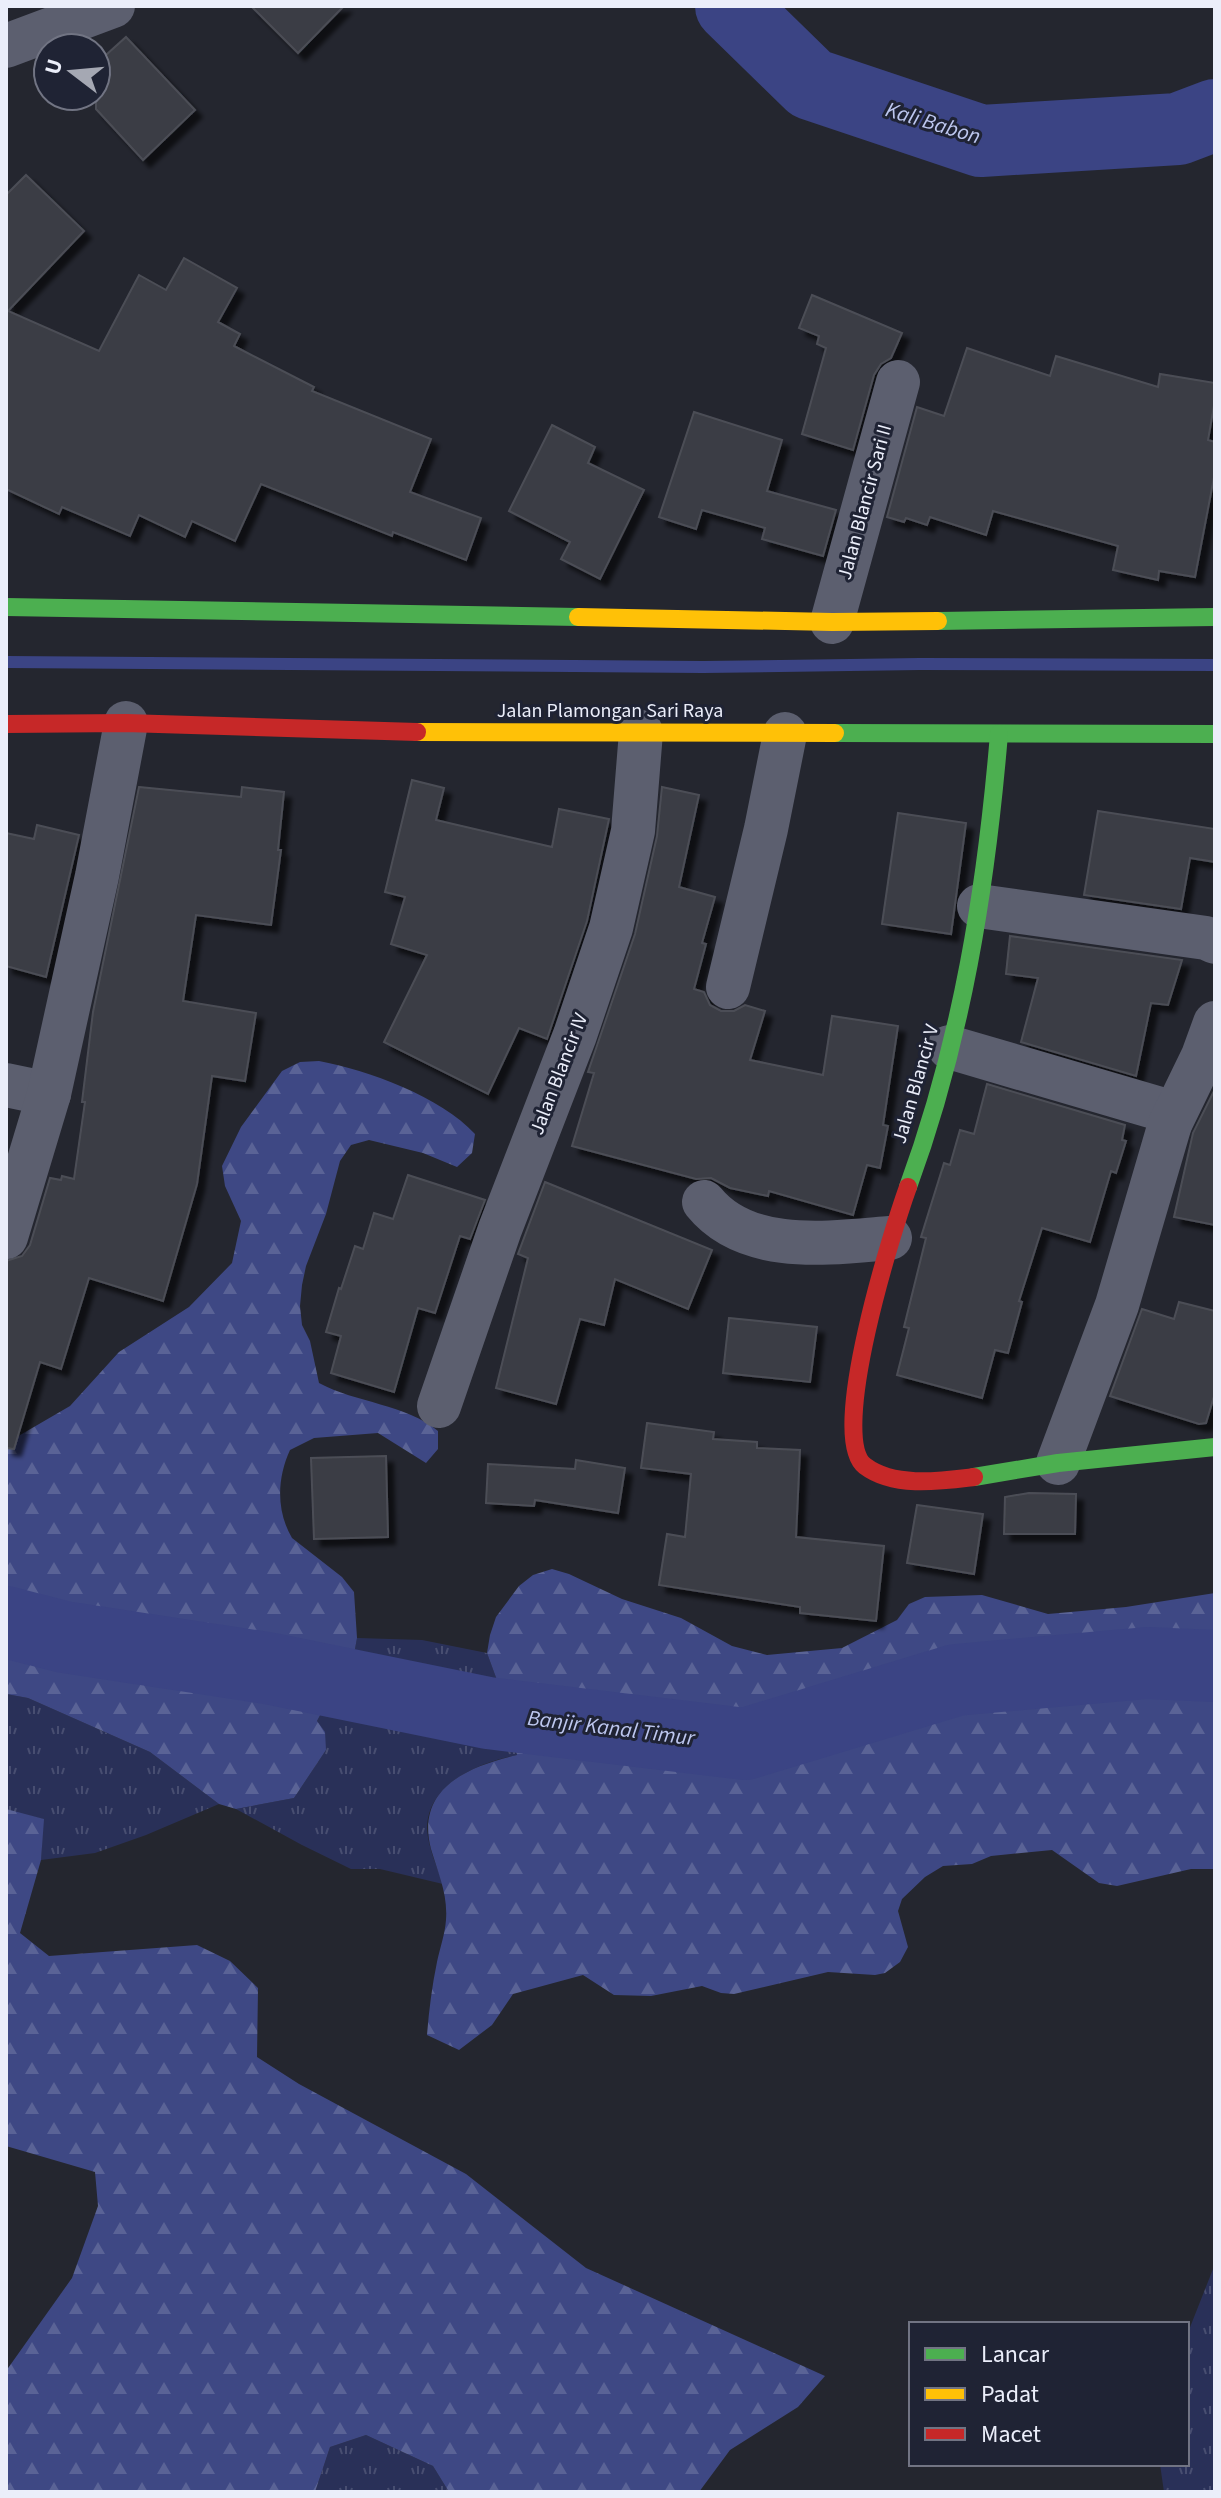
<svg xmlns="http://www.w3.org/2000/svg" width="1221" height="2498" font-family="'Source Sans 3',sans-serif">
<defs>
<pattern id="grass-tufts" width="24" height="20" patternUnits="userSpaceOnUse" patternTransform="scale(2)"><rect width="24" height="20" fill="#293058"/><path d="M3 7l-1-3M5 7V3M7 7l1-3M15 17l-1-3M17 17v-4M19 17l1-3" fill="none" stroke="#484e71"/></pattern>
<pattern id="forest-firs" width="22" height="20" patternUnits="userSpaceOnUse" patternTransform="scale(2)"><rect width="22" height="20" fill="#3e4884"/><path d="M5 1l3.5 6h-7zM16 11l3.5 6h-7z" fill="#5a6396"/></pattern>
<filter id="shadow"><feDropShadow dx="7" dy="7" stdDeviation="2" flood-color="#0009"/></filter>
</defs>
<rect width="100%" height="100%" fill="#24262f"/>
<g fill="url(#grass-tufts)">
<path d="M357 1638 422 1640 487 1653 501 1691 517 1755C480 1762 427 1783 427 1829 428 1847 437 1867 443 1884L380 1869H351L302 1845 236 1809 294 1798 326 1750 317 1721 355 1649Z"/>
<path d="M6 1694 28 1698 150 1752 219 1804 146 1835 95 1853 41 1860 43 1819 6 1810Z"/>
<path d="M1215 2264V2492H1164L1160 2464H1187V2335Z"/>
<path d="M366 2435 433 2466 449 2492H315L330 2447Z"/>
</g>
<g fill="url(#forest-firs)">
<path d="M319 1061C368 1070 441 1097 475 1134L472 1153 457 1167 423 1153 369 1140 351 1145 340 1161 326 1214 306 1266 302 1285 300 1306 302 1325 310 1341 319 1383C356 1403 406 1404 438 1431V1449L426 1463 378 1433 314 1438 290 1450C277 1478 276 1511 292 1538L342 1577 354 1592 357 1638 355 1649 317 1721 325 1732 326 1750 294 1798 236 1809 219 1804 150 1752 28 1698 6 1694V1440L15 1438 70 1406 119 1352 189 1307 232 1263 241 1221 225 1186 222 1166 241 1127 282 1071 300 1062Z"/>
<path d="M552 1569 569 1574 622 1599 681 1618 732 1646 767 1655 842 1648 897 1620 909 1604 925 1597 982 1595 1048 1614 1126 1607 1215 1593V1869H1191L1117 1886 1099 1883 1052 1850 991 1856 972 1864 943 1866 925 1877 902 1899 898 1911 908 1947 900 1962 885 1973 875 1975 828 1972 734 1994 721 1993 702 1986 651 1996 614 1995 583 1975 513 1994 492 2025 459 2050 427 2035C429 2010 432 1986 437 1962 440 1948 445 1934 446 1920 448 1894 438 1873 431 1849 415 1788 469 1766 517 1755L501 1691 487 1653 490 1635 496 1617 519 1586 533 1575Z"/>
<path d="M6 1809 44 1819 41 1860 20 1933 49 1956 197 1945 230 1961 258 1988 257 2057 299 2084 466 2174 586 2268 825 2376 798 2407 730 2450 699 2492H449L433 2466 366 2435 330 2447 315 2492H6V2371L72 2278 98 2206 95 2172 6 2146Z"/>
</g>
<g fill="none" stroke-linecap="round" stroke-linejoin="round">
<path stroke="#3b4484" stroke-width="12" d="M6 662 703 667 920 664 1215 665"/>
<g stroke="#3b4484" stroke-width="72">
<path d="M731 6 811 84 981 141 1178 129 1215 115"/>
<path d="M6 1622 64 1637 267 1668 488 1713 745 1744 956 1680 1147 1663 1215 1666"/>
</g>
</g>
<g fill="#3b3d44" stroke="#4c4e56" stroke-width="2" filter="url(#shadow)">
<path d="M251 6H344L298 53Z"/>
<path d="M126 37 195 110 143 160 96 109V64Z"/>
<path d="M26 175 84 231 8 311 99 351 139 275 166 290 184 258 237 288 218 322 240 334 234 346 314 387 312 391 431 439 410 492 481 518 466 560 393 532 392 536 261 484 235 541 192 521 185 537 139 515 130 536 62 507 59 514 6 489V195Z"/>
<path d="M812 295 902 333 891 358 881 364 874 375 853 450 802 434 826 348 817 344 819 336 799 328Z"/>
<path d="M967 348 1050 376 1056 356 1158 387 1160 374 1215 383V400L1208 440 1215 442V472L1195 577 1159 571 1158 580 1113 570 1118 546 993 511 986 535 930 517 927 525 906 518 904 522 887 517 917 407 944 416Z"/>
<path d="M694 412 782 440 767 491 836 510 823 556 762 539 765 528 702 510 696 529 659 517Z"/>
<path d="M552 425 595 447 588 463 644 490 600 579 561 559 570 542 509 511Z"/>
<path d="M412 780 444 788 436 820 552 847 559 809 609 819 587 921 547 1039 519 1028 488 1094 384 1042 427 955 391 944 405 897 385 892Z"/>
<path d="M139 787 241 797 242 787 284 792 278 850H281L271 925 196 915 183 1001 256 1013 245 1081 212 1076 197 1184 163 1301 89 1278 61 1369 40 1362 14 1449 6 1448V1261L22 1256 30 1245 50 1178 61 1180 62 1176 74 1179 85 1102H82L93 1012Z"/>
<path d="M662 787 699 795 679 887 715 897 702 943 706 944 694 989 704 992 710 1005 721 1011H734L745 1005 765 1011 750 1060 823 1075 832 1016 898 1026 883 1125 888 1126 880 1168 867 1165 853 1215 769 1191 768 1196 730 1188 711 1178 696 1179 572 1146 594 1073 588 1072 635 934 657 836Z"/>
<path d="M1098 811 1215 829V862L1190 858 1181 909 1084 895Z"/>
<path d="M898 813 966 823 951 934 882 924Z"/>
<path d="M37 825 79 835 46 977 6 966V833L34 839Z"/>
<path d="M1010 936 1182 960 1168 1005 1151 1003 1136 1076 1021 1042 1038 978 1006 974Z"/>
<path d="M987 1084 1125 1125 1122 1140 1126 1141 1116 1173 1111 1171 1090 1242 1042 1228 1019 1301 1022 1302 1008 1353 995 1350 982 1398 897 1375 909 1328 904 1327 926 1238 921 1237 944 1163 950 1165 960 1130 974 1134Z"/>
<path d="M1215 1089V1225L1174 1217 1193 1133Z"/>
<path d="M408 1175 485 1200 470 1239 460 1236 435 1313 418 1308 394 1392 331 1373 341 1336 326 1332 339 1288 341 1289 355 1246 363 1249 374 1213 393 1219Z"/>
<path d="M545 1182 712 1250 688 1309 615 1279 604 1325 580 1319 556 1404 496 1388 528 1258 518 1254Z"/>
<path d="M1179 1302 1215 1311V1393L1206 1423 1199 1424 1110 1396 1142 1309 1174 1319Z"/>
<path d="M729 1318 817 1327 810 1382 723 1373Z"/>
<path d="M647 1423 714 1432 713 1439 757 1442V1448L800 1450 796 1537 884 1546 876 1621 800 1613V1607L659 1585 667 1534 685 1537 691 1474 641 1468Z"/>
<path d="M386 1456 388 1537 314 1539 311 1458Z"/>
<path d="M576 1460 625 1468 618 1513 535 1500 534 1506 486 1503 488 1464 575 1469Z"/>
<path d="M1029 1493 1076 1494 1075 1534H1004L1005 1497Z"/>
<path d="M917 1505 983 1514 974 1574 907 1563Z"/>
</g>
<g fill="none" stroke-linecap="round" stroke-linejoin="round">
<g stroke="#5c5f6f" stroke-width="44">
<path d="M6 46 113 6"/>
<path d="M832 622 898 382"/>
<path d="M979 906 1206 938 1215 942"/>
<path d="M728 987 766 829 785 734"/>
<path d="M949 1047 1164 1110 1169 1116 1170 1124"/>
<path d="M6 1085 49 1094"/>
<path d="M704 1202C747 1255 829 1243 890 1238"/>
<path d="M6 1237 49 1094 97 876 126 723"/>
<path d="M439 1406 500 1229 575 1035 611 928 633 831 641 732"/>
<path d="M1058 1463 1117 1305 1170 1124 1203 1056 1215 1023"/>
</g>
<g stroke="#4caf50" stroke-width="18">
<path d="M6 607 578 617"/>
<path d="M938 621 1215 617"/>
<path d="M835 733 1215 734"/>
<path d="M908 1187C962 1040 986 889 999 734"/>
<path d="M974 1477 1058 1463 1215 1447"/>
</g>
<g stroke="#ffc107" stroke-width="18">
<path d="M578 617 832 622 938 621"/>
<path d="M417 732 835 733"/>
</g>
<g stroke="#c62828" stroke-width="18">
<path d="M6 724 126 723 417 732"/>
<path d="M908 1187C893 1229 827 1437 865 1466 894 1488 941 1481 974 1477"/>
</g>
</g>
<g text-anchor="middle" dominant-baseline="central" stroke-width="6" stroke-linejoin="round" paint-order="stroke">
<g font-size="20" fill="#ebeefa" stroke="#1f2334">
<text transform="translate(865 502) rotate(-75)">Jalan Blancir Sari II</text>
<text x="610" y="711">Jalan Plamongan Sari Raya</text>
<text transform="translate(559 1074) rotate(-69)">Jalan Blancir IV</text>
<text transform="translate(916 1084) rotate(-74)">Jalan Blancir V</text>
</g>
<g font-size="22" font-style="italic" fill="#bdc7ef" stroke="#1f2334">
<text transform="translate(933 123) rotate(17)">Kali Babon</text>
<text transform="translate(611 1728) rotate(7)">Banjir Kanal Timur</text>
</g>
</g>
<rect width="1221" height="2498" fill="none" stroke="#ebeefa" stroke-width="16"/>
<rect x="909" y="2322" width="280" height="144" fill="#1f2334" stroke="#717483" stroke-width="2"/>
<rect x="925" y="2348" width="40" height="12" fill="#4caf50" stroke="#717483" stroke-width="2"/>
<text x="981" y="2362" font-size="24" fill="#ebeefa">Lancar</text>
<rect x="925" y="2388" width="40" height="12" fill="#ffc107" stroke="#717483" stroke-width="2"/>
<text x="981" y="2402" font-size="24" fill="#ebeefa">Padat</text>
<rect x="925" y="2428" width="40" height="12" fill="#c62828" stroke="#717483" stroke-width="2"/>
<text x="981" y="2442" font-size="24" fill="#ebeefa">Macet</text>
<g transform="translate(72 72) rotate(286)"><circle r="38" fill="#1f2334" stroke="#717483" stroke-width="2"/>
<path d="M0-6L14 30L0 20L-14 30Z" fill="#a5a8b3"/>
<text y="-12" font-size="22" font-weight="bold" text-anchor="middle" fill="#ebeefa">U</text>
</g>
</svg>
